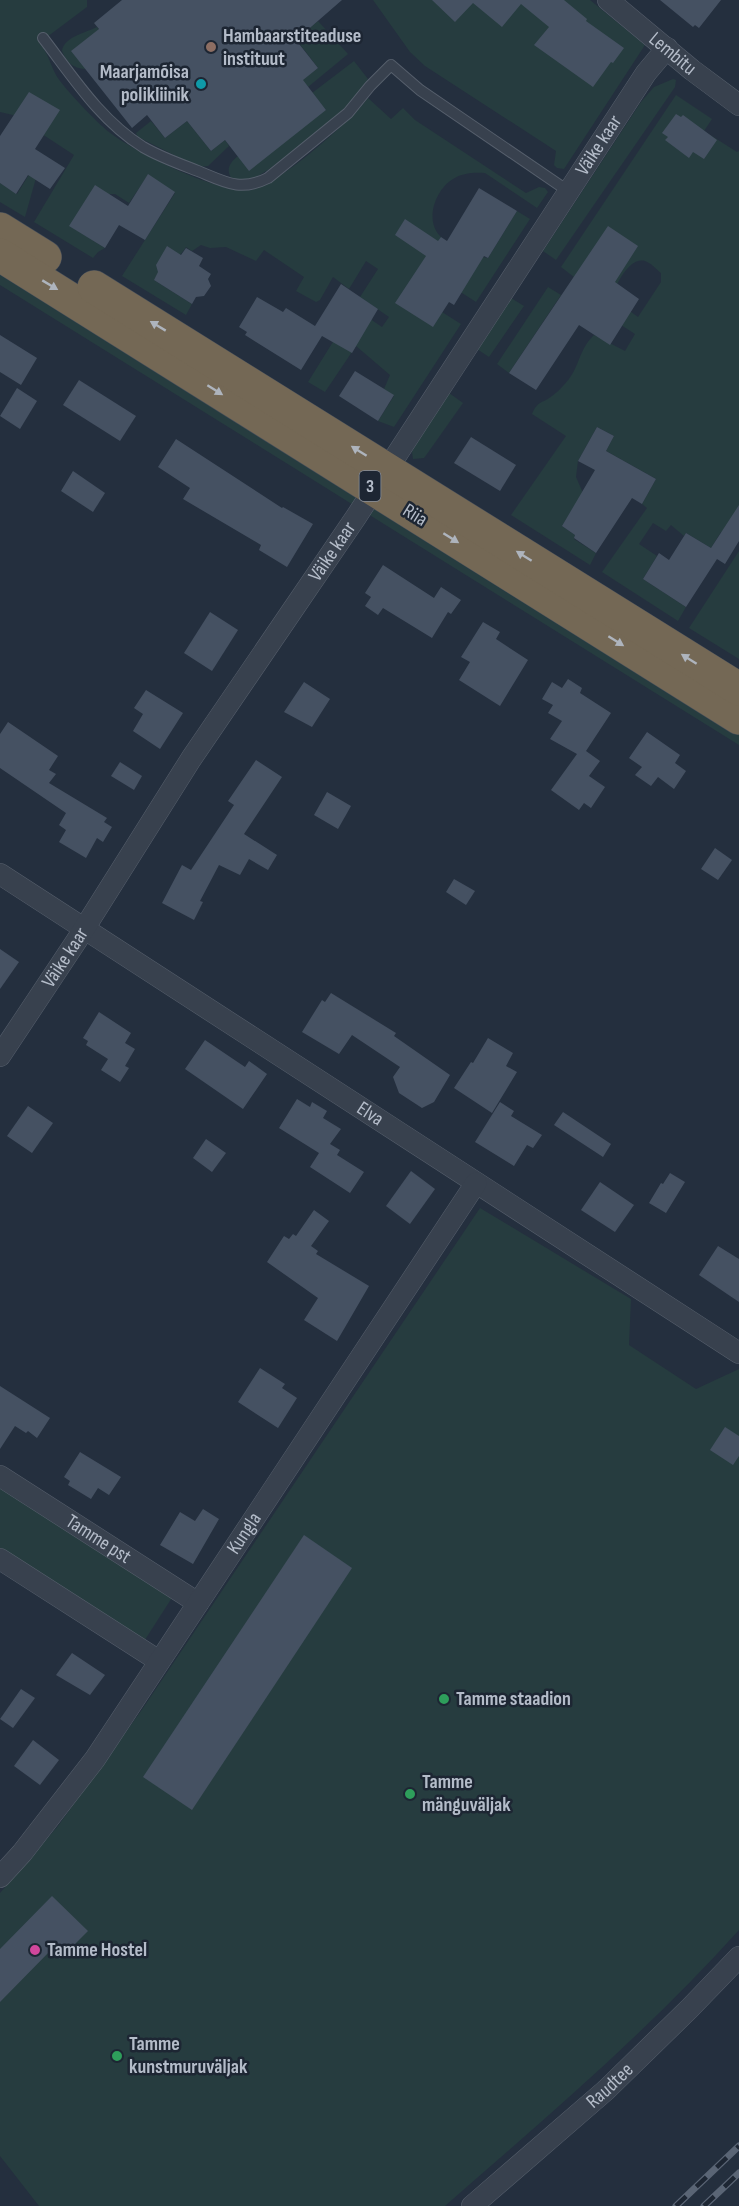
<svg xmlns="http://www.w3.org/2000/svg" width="739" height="2206" font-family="'Sofia Sans Condensed',sans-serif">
<rect width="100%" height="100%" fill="#242f3e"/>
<g fill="#263c3f">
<path d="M0 0H87V7L39 43C48 52 50 64 56 75 63 87 91 116 102 126 124 148 220 195 251 190 277 186 352 120 368 98L391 119 403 108 415 120 526 193 539 187 545 188 548 192 537 208 485 173C474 172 462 173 453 179 435 190 424 221 441 237L434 248 488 258 517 211 530 219 476 302 420 266 442 312 461 324 394 427 378 421 394 396 384 389 390 375 356 346 325 392 308 382 354 308 382 327 389 317 360 297 378 269 366 261 349 289 333 277 320 300 316 302 296 291 304 277 264 250 256 261 226 247 210 248 201 245 192 251 186 247C178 261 162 266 154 280L192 304 186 315 122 276 175 193 148 175 129 203 115 194H109L70 226 105 248 98 252 93 258 34 222 74 155 13 115 0 112Z"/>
<path d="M373 0H590L645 45 564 169 557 168 554 165 556 151 425 66 410 52Z"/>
<path d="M318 21 348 54 308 87 302 80 318 68 296 39Z"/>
<path d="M97 27 103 35 85 69C73 68 67 63 62 51 64 37 85 33 97 27Z"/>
<path d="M354 61 368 79 349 106 271 168 253 179 243 181 232 179C225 170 230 162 238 156L326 110 312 93Z"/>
<path d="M673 79 676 80 675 87 556 260 543 251 641 102 654 87Z"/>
<path d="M676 95 712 119 704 131 737 152 739 151V542L721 532 711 548 686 533 684 536 671 525 666 531 653 523 639 544 657 556 643 579 686 607 678 621 602 572 647 508 642 504 656 479 606 451 614 436 597 427 578 461 576 477 583 493 562 526 575 535 574 539 596 553 590 565 511 515 566 436 532 414C538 400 542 404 552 396 558 392 564 385 569 379 580 364 579 350 594 335L625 351 635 334 607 316 627 309 638 317 661 282V273C656 269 651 263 645 261 629 257 618 283 612 294L574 277 561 267Z"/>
<path d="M151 121 165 138 187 121 211 151 225 140 229 146 208 166 198 167 138 137 136 133Z"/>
<path d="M35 165 36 178 25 217 0 202V183L17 194Z"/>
<path d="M0 273 739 730V745L0 285Z"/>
<path d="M548 287 561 295 509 373 497 364Z"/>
<path d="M511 298 524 306 489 357 477 349Z"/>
<path d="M449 393 463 403 427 454 424 458 413 459 412 452 415 446Z"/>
<path d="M739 551V659L689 628Z"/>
<path d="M480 1208 631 1299 629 1345 696 1389 739 1369V1930C649 2030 546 2118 445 2206H39L0 2156V1893L58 1826 141 1711Z"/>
<path d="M0 1480 175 1593 141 1646 0 1555Z"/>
</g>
<g fill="#455162">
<path d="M122 0H342L296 40 318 68 303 80 326 110 249 171 225 140 211 151 187 121 165 138 147 115 132 128 71 51 99 29 94 23Z"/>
<path d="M432 0H564L587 19 586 21 624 48 613 63 611 62 593 87 534 45 549 27 521 4 502 27 473 3 455 22Z"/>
<path d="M660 0H721L699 28 695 25 693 27Z"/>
<path d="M29 92 60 110 35 149 65 168 50 189 28 175 16 194 0 183V136Z"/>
<path d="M676 114 681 117 683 115 717 140 704 159 693 152 689 158 665 140 668 137 662 133Z"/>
<path d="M148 174 175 192 145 240 119 225 105 248 69 226 95 185 128 206Z"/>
<path d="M479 188 517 211 488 258 484 256 454 305 449 302 433 327 395 303 426 256 395 235 405 219 438 241 441 237 447 241Z"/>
<path d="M608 226 638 246 615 282 639 299 610 345 579 325 536 390 509 373Z"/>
<path d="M167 246 181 255 186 248 203 258 199 266 211 274 208 279 211 286 204 296 196 297 192 304 154 280 158 272 156 265Z"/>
<path d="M341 284 378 309 352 353 322 336 301 370 245 335 247 332 239 327 257 297 283 312 286 308 315 326Z"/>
<path d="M0 335 37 358 21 385 0 372Z"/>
<path d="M355 371 394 395 378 421 339 396Z"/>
<path d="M79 380 136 416 120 441 63 405Z"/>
<path d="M17 388 37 401 20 429 0 416Z"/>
<path d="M597 427 614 436 606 451 656 479 642 504 632 498 596 553 574 538 575 535 562 526 595 470 578 461Z"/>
<path d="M471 437 516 465 500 491 454 463Z"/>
<path d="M176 439 282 508 283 507 313 524 287 567 259 550 261 545 183 499 190 488 158 467Z"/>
<path d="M73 471 105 493 93 512 61 491Z"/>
<path d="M739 505V541L725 564 717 559 686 607 643 579 659 553 669 560 686 533 711 548Z"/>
<path d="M383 565 434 598 441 587 461 600 451 614 448 612 432 638 383 608 378 615 365 606 371 597 365 593Z"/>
<path d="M210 612 238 630 212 671 184 653Z"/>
<path d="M483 622 500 632 496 639 528 660 500 706 459 680 470 662 461 657Z"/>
<path d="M568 679 582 688 580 693 611 713 586 751 600 761 589 776 605 787 591 808 584 803 579 810 551 790 577 754 550 739 562 721 548 713 553 705 542 699 552 682 562 688Z"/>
<path d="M304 682 330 699 312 727 284 712Z"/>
<path d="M146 690 183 713 160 749 133 731 143 714 134 708Z"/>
<path d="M8 722 58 756 49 770 56 774 49 783 107 818 104 822 112 827 103 842 97 838 86 858 59 842 66 830 59 825 66 813 0 768V734Z"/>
<path d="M647 732 680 755 675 763 686 771 674 789 658 777 651 786 635 775 642 767 629 758Z"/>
<path d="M256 760 282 777 244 834 277 855 268 870 249 859 240 875 219 865 200 901 203 902 194 920 162 903 182 865 191 870 234 805 228 801Z"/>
<path d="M120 762 142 776 134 790 111 776Z"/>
<path d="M327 792 351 806 338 829 314 815Z"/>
<path d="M715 848 732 860 718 880 701 869Z"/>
<path d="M454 879 475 891 466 905 446 892Z"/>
<path d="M0 949 19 962 0 989Z"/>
<path d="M331 993 396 1033 394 1036 450 1075 434 1102 422 1108 399 1093 393 1077 400 1067 352 1035 339 1054 302 1032 322 1000 325 1002Z"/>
<path d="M99 1012 131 1033 125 1043 135 1049 125 1066 129 1068 120 1082 101 1070 108 1059 86 1045 88 1041 83 1038Z"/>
<path d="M488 1038 513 1053 506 1066 517 1072 492 1113 454 1088 471 1062 473 1063Z"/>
<path d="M205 1040 245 1067 249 1061 267 1074 243 1109 185 1069Z"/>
<path d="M297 1099 310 1107 312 1102 327 1111 323 1118 341 1129 330 1144 340 1150 337 1155 364 1172 350 1193 310 1167 319 1153 279 1128Z"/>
<path d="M500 1102 514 1111 511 1116 542 1135 533 1148 527 1145 514 1166 475 1142Z"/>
<path d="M28 1106 53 1123 32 1153 7 1136Z"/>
<path d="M563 1112 611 1144 603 1157 554 1125Z"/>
<path d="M206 1139 226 1153 212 1172 193 1158Z"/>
<path d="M411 1171 435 1189 410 1224 386 1206Z"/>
<path d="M670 1173 685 1182 666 1213 649 1203 661 1183 663 1184Z"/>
<path d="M600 1182 634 1205 615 1232 581 1210Z"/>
<path d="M314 1210 329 1221 311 1246 318 1251 316 1254 369 1286 337 1341 304 1320 318 1298 267 1262 284 1236 289 1239 293 1234 296 1236Z"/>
<path d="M718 1246 739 1259V1302L699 1275Z"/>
<path d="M260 1368 285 1384 282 1388 297 1398 278 1428 238 1402Z"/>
<path d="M0 1386 50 1418 37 1438 28 1431 26 1433 15 1426 0 1449Z"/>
<path d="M725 1427 739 1436V1456L733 1465 710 1450Z"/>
<path d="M80 1452 121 1477 109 1495 98 1488 91 1499 68 1485 70 1481 64 1477Z"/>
<path d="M203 1509 219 1519 193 1564 160 1545 180 1512 195 1521Z"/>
<path d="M304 1535 352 1568 192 1810 143 1777Z"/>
<path d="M72 1653 105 1675 90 1695 56 1675Z"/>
<path d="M21 1689 35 1698 13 1728 0 1719Z"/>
<path d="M33 1740 59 1760 40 1785 14 1766Z"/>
<path d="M52 1896 88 1931 60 1959 51 1950 0 2002V1949Z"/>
</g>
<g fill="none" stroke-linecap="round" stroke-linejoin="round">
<defs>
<path id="lane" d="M43 38C73 77 100 120 143 147 160 157 180 164 198 171 225 182 240 192 268 178L348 113 370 86 391 65 420 90 568 191"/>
<g id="street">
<path id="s1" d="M608 0 692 70 739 105"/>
<path id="s2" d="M0 874 739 1353"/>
<path id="s3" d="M0 1056 77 940 191 759 356 517 646 73 667 48"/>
<path id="s4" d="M0 1476 198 1603"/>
<path d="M0 1559 159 1661"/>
<path id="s5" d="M0 1877 22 1853 95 1759 476 1183"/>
<path id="s6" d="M472 2206 606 2090 690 2008 739 1957"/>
</g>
<g id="highway">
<path d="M0 229 45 257"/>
<path d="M0 255 739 718"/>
<path d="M94 287 739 689"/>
</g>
</defs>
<use href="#lane" stroke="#565f6c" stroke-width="12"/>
<use href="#street" stroke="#565f6c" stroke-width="22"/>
<use href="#highway" stroke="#434c59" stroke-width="34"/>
<use href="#lane" stroke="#38414e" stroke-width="10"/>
<use href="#street" stroke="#38414e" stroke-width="21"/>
<use href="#highway" stroke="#746855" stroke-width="33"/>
<defs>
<g id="rail">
<path d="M676 2206 739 2146"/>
<path d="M704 2206 739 2173"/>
</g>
</defs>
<use href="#rail" stroke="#5a6575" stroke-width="7"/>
<use href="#rail" stroke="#1d2633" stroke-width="4.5" stroke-dasharray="14" stroke-linecap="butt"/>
</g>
<defs><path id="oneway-solid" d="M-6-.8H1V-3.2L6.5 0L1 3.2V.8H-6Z" transform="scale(1.5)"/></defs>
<g fill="#aeb4bd">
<use href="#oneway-solid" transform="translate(50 285) rotate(31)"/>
<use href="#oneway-solid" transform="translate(158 326) rotate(-149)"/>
<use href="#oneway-solid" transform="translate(215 390) rotate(32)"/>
<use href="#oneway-solid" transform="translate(359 451) rotate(-148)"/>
<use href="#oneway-solid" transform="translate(451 538) rotate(32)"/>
<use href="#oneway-solid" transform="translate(524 556) rotate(-148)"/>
<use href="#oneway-solid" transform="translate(616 641) rotate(32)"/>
<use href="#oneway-solid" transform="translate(689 659) rotate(-148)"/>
</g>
<circle fill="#8d6e63" stroke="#1d2633" stroke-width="2" cx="211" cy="47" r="6"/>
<circle fill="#0f9aa8" stroke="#1d2633" stroke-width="2" cx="201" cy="84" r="6"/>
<g fill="#2e9e5b" stroke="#1d2633" stroke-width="2">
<circle cx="444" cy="1699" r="6"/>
<circle cx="410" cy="1794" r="6"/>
<circle cx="117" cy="2056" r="6"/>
</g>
<circle fill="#d1479c" stroke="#1d2633" stroke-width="2" cx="35" cy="1950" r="6"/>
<g text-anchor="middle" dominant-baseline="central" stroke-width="5" stroke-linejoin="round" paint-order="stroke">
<rect fill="#1d2633" stroke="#878f9c" stroke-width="1.5" x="359.5" y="471" width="21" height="30" rx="4.5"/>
<g font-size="18" font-weight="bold" fill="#b4bcc9">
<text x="370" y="486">3</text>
</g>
<g font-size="20" font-weight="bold" fill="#b4bcc9" stroke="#1d2633" text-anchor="start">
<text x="223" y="36">Hambaarstiteaduse<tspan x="223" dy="23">instituut</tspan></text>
<text x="189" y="72" text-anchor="end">Maarjamõisa<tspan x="189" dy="23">polikliinik</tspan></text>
<text x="456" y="1699">Tamme staadion</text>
<text x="422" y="1782">Tamme<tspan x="422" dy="23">mänguväljak</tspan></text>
<text x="47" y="1950">Tamme Hostel</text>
<text x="129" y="2044">Tamme<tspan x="129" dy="23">kunstmuruväljak</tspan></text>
</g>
<g font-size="20" fill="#b4bcc9" stroke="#1d2633">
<text stroke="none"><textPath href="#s1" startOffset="84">Lembitu</textPath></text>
<text stroke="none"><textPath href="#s3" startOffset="1090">Väike kaar</textPath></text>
<text transform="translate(415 515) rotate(32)">Riia</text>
<text stroke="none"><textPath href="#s3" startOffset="604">Väike kaar</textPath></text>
<text stroke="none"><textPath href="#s3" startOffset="118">Väike kaar</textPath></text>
<text stroke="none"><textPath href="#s2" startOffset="441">Elva</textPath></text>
<text stroke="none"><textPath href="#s5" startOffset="422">Kungla</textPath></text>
<text stroke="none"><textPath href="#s4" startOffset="117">Tamme pst</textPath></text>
<text stroke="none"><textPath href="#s6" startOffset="183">Raudtee</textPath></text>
</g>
</g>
</svg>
